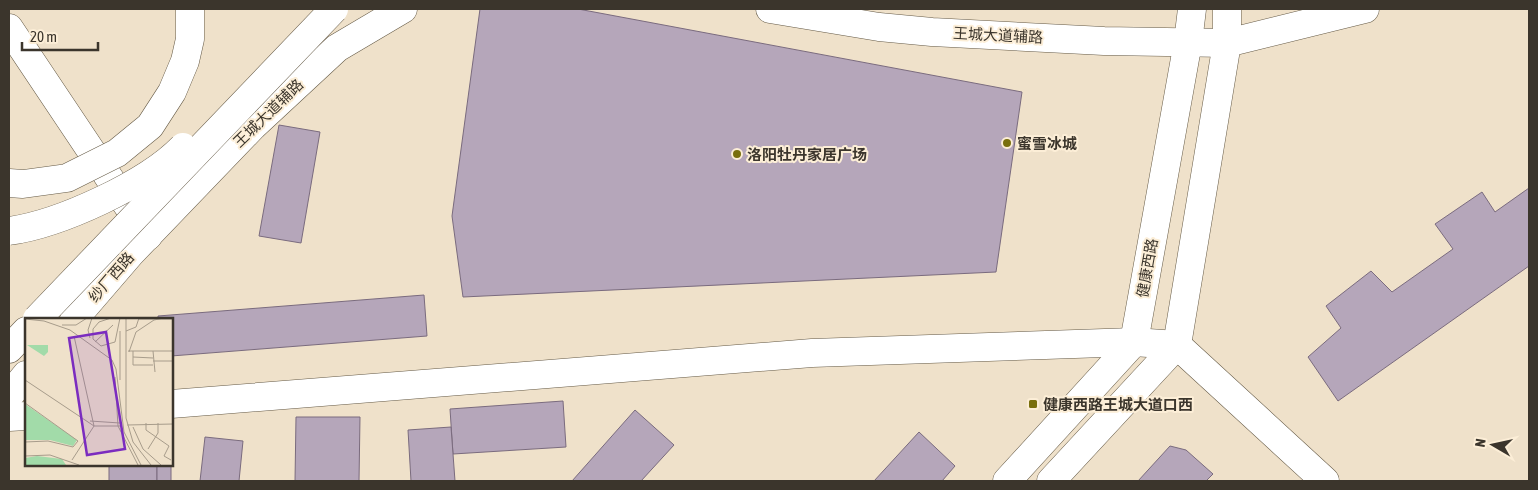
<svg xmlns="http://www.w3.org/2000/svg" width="1538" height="490" font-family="'Asap Condensed','Noto Sans SC',sans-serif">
<rect width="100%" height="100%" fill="#efe1ca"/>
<g fill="#b5a6ba" stroke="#7a6b7e">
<path d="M480 9H578L1022 92 996 272 463 297 452 216Z"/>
<path d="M279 125 320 132 301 243 259 236Z"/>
<path d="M1529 188V266L1338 401 1308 357 1341 328 1326 306 1371 271 1392 292 1453 249 1435 224 1482 192 1495 212Z"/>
<path d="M424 295 427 336 171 356V319H158V316Z"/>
<path d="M563 401 566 447 453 454 450 409Z"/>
<path d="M635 410 674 445 641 481H572Z"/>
<path d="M296 417H360L359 481H295Z"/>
<path d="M451 427 455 481H411L408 430Z"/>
<path d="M919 432 955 466 942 481H874Z"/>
<path d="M205 437 243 441 239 481H200Z"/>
<path d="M1170 446 1186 450 1213 474 1206 481H1138Z"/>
<rect x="109" y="464" width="48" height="17"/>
<rect x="157" y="464" width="14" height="17"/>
</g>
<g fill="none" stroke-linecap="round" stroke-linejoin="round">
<defs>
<g id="minor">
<path d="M9 28 148 236"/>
<path d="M171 404 812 353 1134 342 1177 345 1325 481"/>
<path d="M9 417 26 416"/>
<path d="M1007 481 1134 342 1188 42 1192 9"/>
<path d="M1051 481 1177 345 1227 43V9"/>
</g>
<g id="major">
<path d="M770 9 879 27 932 32 1104 41 1227 43 1365 9"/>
<path d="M74 319 130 254 253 126 337 48 403 9"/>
<path d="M9 396 26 375"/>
</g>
<path id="highway" d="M9 349 26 331"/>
</defs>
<use href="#minor" stroke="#655a46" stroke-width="29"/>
<use href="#major" stroke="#655a46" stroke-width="29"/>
<use href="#highway" stroke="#655a46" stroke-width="29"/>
<use href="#minor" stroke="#fff" stroke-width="28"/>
<use href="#major" stroke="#fff" stroke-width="28"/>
<use href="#highway" stroke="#fff" stroke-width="28"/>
<defs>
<g id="highway-bridge">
<path d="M9 183 23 184 67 178 117 153 150 126 172 92 185 61 190 39V9"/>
<path d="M9 231C60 224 147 184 183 147"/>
<path d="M37 319 334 9"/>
</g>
</defs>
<use href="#highway-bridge" stroke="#655a46" stroke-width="29" stroke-linecap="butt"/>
<use href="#highway-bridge" stroke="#fff" stroke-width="28"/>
</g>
<g fill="#796f0d" stroke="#fceed7" stroke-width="2">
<circle cx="1007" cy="143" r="5"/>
<circle cx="737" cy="154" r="5"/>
<rect x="1028" y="399" width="10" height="10" rx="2.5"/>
</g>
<g text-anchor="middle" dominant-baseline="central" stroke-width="4" stroke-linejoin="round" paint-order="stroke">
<g font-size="15" fill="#3b352c" stroke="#fceed7">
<text transform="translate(998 35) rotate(3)">王城大道辅路</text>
<text transform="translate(268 113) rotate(-44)">王城大道辅路</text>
<text transform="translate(1147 268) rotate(-80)">健康西路</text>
<text transform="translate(111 277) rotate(-49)">纱厂西路</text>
</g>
<g font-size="15" font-weight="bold" fill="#3b352c" stroke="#fceed7" text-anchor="start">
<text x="1017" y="143">蜜雪冰城</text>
<text x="747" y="154">洛阳牡丹家居广场</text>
<text x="1043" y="404">健康西路王城大道口西</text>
</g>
</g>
<g transform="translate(25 318)">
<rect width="148" height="148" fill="#efe1ca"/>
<path d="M2 27H23V34L19 38ZM0 86 52 122 48 128 25 122H0ZM12 138 37 141 41 147H0V140Z" fill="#a2dba9"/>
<path fill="none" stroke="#a79c8b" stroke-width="1" d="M86 0 74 4 68 11V21L76 28 90 24 95 0M101 0V100L108 124 126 147M0 1 19 3 45 12 87 42 91 51 99 114 116 147M114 1H148M37 7H51L62 0M101 13 111 9 114 0M65 20 63 12 67 0M70 24 88 7M103 33H148M108 33V47H128M128 33 130 54M104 34 111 14 129 2 139 0M108 39 128 40M128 43H148M90 59 93 108 113 147M0 62 69 108H95M95 62V13M0 85 53 123 48 129 23 123 0 124M65 103 95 105M121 105V112L144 128 139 138 146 142M102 107 148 106M108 109 118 131 136 147M123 131 133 115V105M0 138 25 137 54 147M47 142 69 108 49 18"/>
<path fill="#7b2cbf" fill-opacity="0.15" stroke="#7b2cbf" stroke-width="2.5" d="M81 14 100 131 62 137 44 20Z"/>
<rect width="148" height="148" fill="none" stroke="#3b352c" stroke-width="2.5"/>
</g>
<rect width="1538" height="490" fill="none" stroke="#3b352c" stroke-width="20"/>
<g transform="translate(1493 445) rotate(279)" stroke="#fceed7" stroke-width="4" paint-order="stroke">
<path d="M0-4L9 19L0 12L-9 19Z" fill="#3b352c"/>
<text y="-8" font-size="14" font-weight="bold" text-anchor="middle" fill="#3b352c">N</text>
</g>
<path d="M22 42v8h76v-8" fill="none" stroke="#3b352c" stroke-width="2.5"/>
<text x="30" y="42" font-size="15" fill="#3b352c" stroke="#fceed7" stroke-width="4" paint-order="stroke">20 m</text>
</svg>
